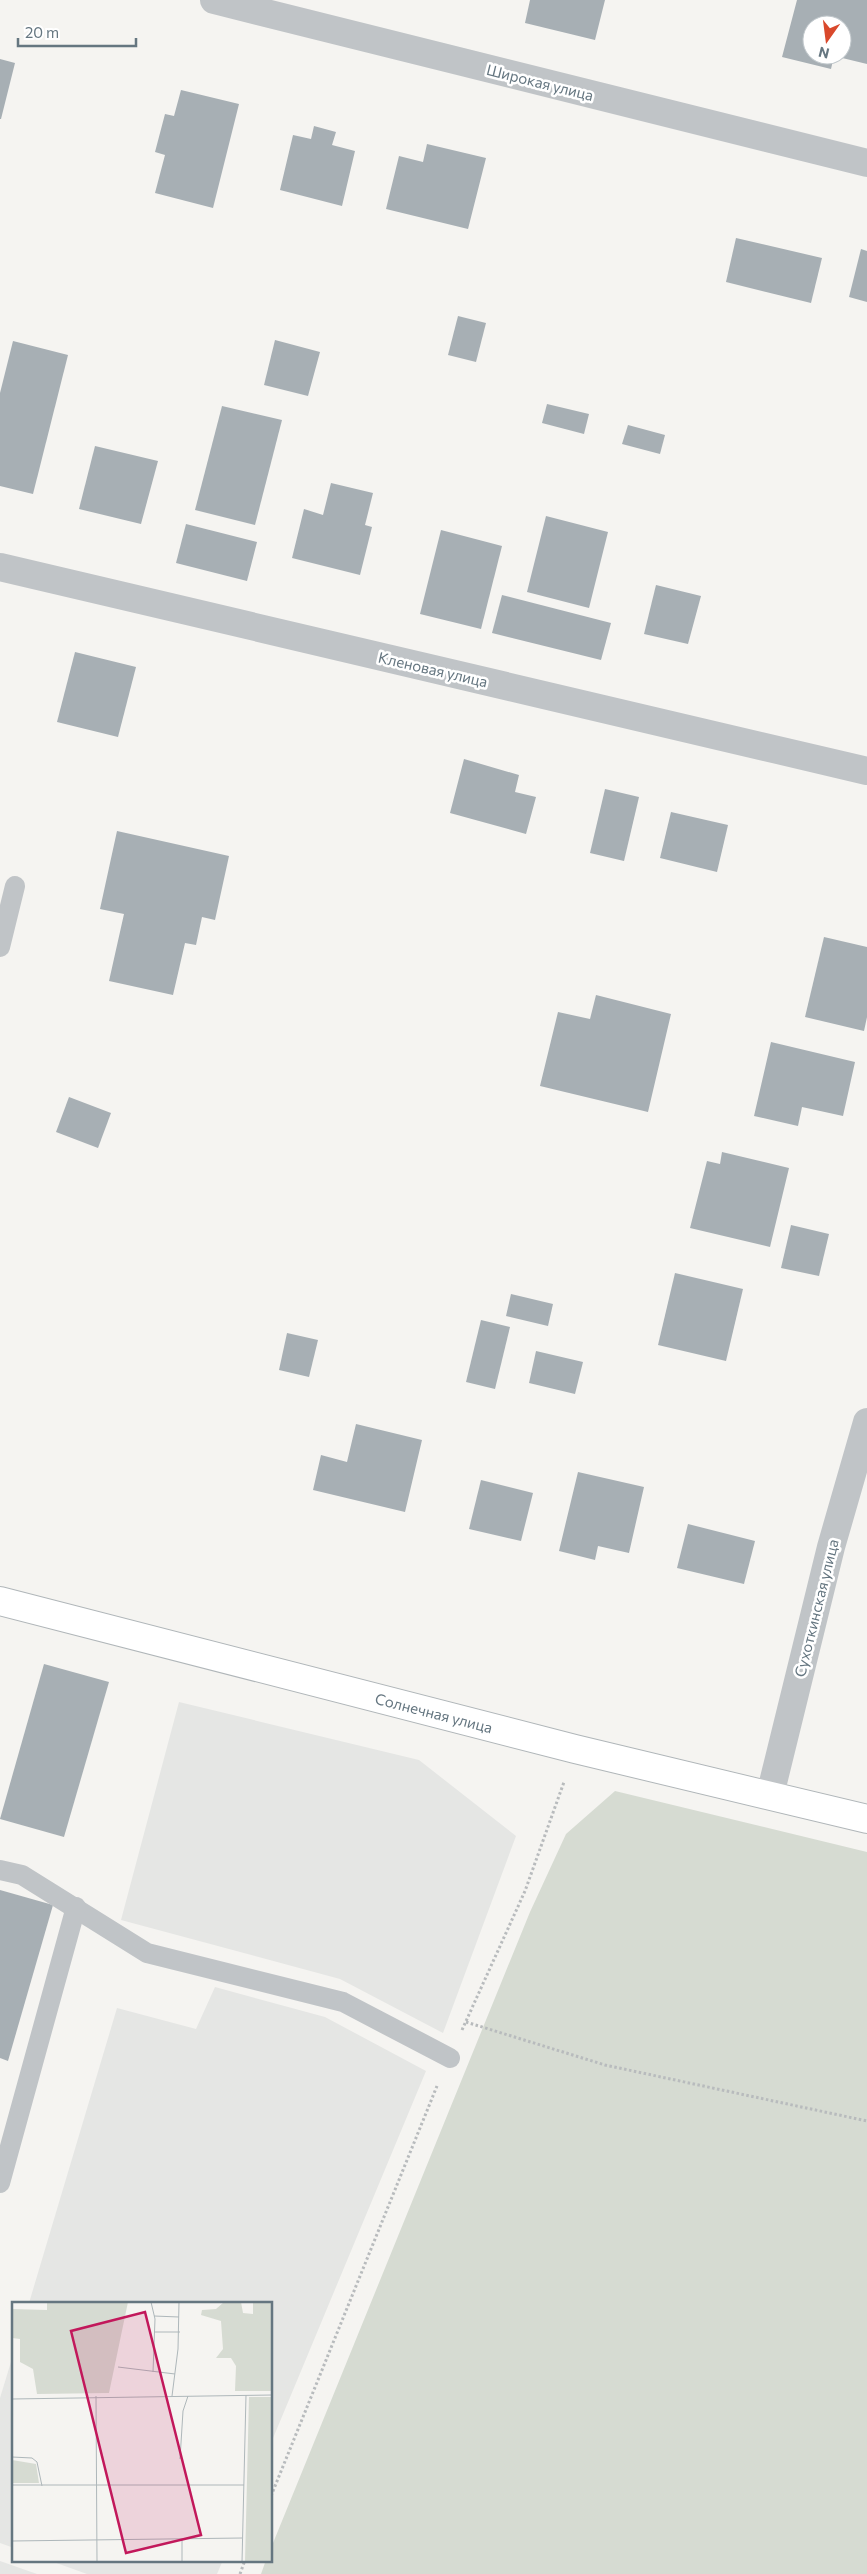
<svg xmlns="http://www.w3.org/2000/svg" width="867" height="2574" font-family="Commissioner,sans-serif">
<rect width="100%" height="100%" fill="#f5f4f1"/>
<g fill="#e5e6e4">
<path d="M179 1702 419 1760 516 1836 443 2033 340 1979 121 1920Z"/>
<path d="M215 1987 325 2017 426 2071 271 2443V2303H29L117 2008 196 2029Z"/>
<path d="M14 2352V2548L0 2543V2398Z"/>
<path d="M48 2560H223L217 2574H87Z"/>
<path d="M0 2561 37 2574H0Z"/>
</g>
<path fill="#d6dbd2" d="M615 1791 867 1852V2574H261L266 2560H271V2548L530 1912 566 1834Z"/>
<g fill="#a7afb4" fill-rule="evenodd">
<path d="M530 0H605L595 40 525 23Z"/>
<path d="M797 0H867V64L834 56 831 69 782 57ZM812 25H842V55H812Z"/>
<path d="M0 59 15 63 1 119H0Z"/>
<path d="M181 90 239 104 213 208 155 193 165 155 155 152 165 114 174 116Z"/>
<path d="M314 126 336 132 332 145 355 151 342 206 280 190 293 135 311 139Z"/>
<path d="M427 144 486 158 468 229 386 209 399 156 423 162Z"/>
<path d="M736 238 822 258 811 303 726 282Z"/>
<path d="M861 249 867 251V302L849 297Z"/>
<path d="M458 316 486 323 476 362 448 355Z"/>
<path d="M275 340 320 352 308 396 264 385Z"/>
<path d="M13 341 68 355 33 494 0 486V393Z"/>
<path d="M547 404 589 414 584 434 542 423Z"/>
<path d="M222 406 282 420 255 525 195 510Z"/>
<path d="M628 425 665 435 660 454 622 444Z"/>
<path d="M95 446 158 461 141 524 79 509Z"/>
<path d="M331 483 373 493 365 525 372 527 360 575 292 558 304 509 323 515Z"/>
<path d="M546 516 608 532 589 608 527 592Z"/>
<path d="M186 524 257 542 247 581 176 563Z"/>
<path d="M441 530 502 546 481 629 420 614Z"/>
<path d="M656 585 701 596 688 644 644 634Z"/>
<path d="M502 595 611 623 601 660 492 633Z"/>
<path d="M75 652 136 667 118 737 57 722Z"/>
<path d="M464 759 519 775 515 792 536 797 526 834 450 813Z"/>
<path d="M605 789 639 797 624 861 590 853Z"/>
<path d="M671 812 728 825 717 872 660 858Z"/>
<path d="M117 831 229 856 215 920 202 917 196 945 185 943 173 995 109 981 124 914 100 909Z"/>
<path d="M824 937 867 947V1017L864 1031 805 1017Z"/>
<path d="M596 995 671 1014 648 1112 540 1086 558 1012 590 1019Z"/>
<path d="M771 1042 855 1062 843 1116 802 1107 798 1126 754 1116Z"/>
<path d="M69 1097 111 1113 98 1148 56 1132Z"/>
<path d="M722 1152 789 1168 770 1247 690 1228 707 1161 720 1164Z"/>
<path d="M791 1225 829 1234 819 1276 781 1268Z"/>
<path d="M675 1273 743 1289 726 1361 658 1345Z"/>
<path d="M511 1294 553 1304 548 1326 506 1316Z"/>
<path d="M481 1320 510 1327 495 1389 466 1382Z"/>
<path d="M287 1333 318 1340 309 1377 279 1370Z"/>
<path d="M536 1351 583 1362 575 1394 529 1383Z"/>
<path d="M356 1424 422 1440 405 1512 313 1490 321 1455 347 1462Z"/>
<path d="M578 1472 644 1487 629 1553 598 1546 595 1560 559 1551Z"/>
<path d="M481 1480 533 1493 521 1541 469 1529Z"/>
<path d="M688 1524 755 1541 744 1584 677 1568Z"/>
<path d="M44 1664 109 1682 64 1837 0 1819Z"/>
<path d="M0 1890 53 1905 8 2061 0 2058Z"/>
</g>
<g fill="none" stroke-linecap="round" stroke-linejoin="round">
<defs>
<g id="secondary">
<path id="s1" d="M0 1601 575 1749 867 1819"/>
</g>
</defs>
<use href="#secondary" stroke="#b0b6b9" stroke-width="30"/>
<g stroke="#b8bbbd" stroke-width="3" stroke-dasharray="2.5 2.5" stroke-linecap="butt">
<path d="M466 2022 605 2065 867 2121"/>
<path d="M462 2030 525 1891 564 1782"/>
<path d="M271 2496 437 2086"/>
<path d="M240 2574 245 2560"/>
</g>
<g stroke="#c0c4c7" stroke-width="20">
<path d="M0 947 15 886"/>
<path d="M0 1870 22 1875 147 1953 343 2002 450 2058"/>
<path d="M0 2183 76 1907"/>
</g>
<g stroke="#c0c4c7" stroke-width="28">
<path d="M214 0 867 163"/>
<path d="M0 567 867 771"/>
<path d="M770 1795 831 1547 867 1422"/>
</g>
<use href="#secondary" stroke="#fff" stroke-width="28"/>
</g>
<g text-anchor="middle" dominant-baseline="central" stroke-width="5" stroke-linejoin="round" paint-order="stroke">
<g font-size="15" fill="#657680" stroke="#fff">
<text transform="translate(540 82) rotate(14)">Широкая улица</text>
<text transform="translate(433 669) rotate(13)">Кленовая улица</text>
<text transform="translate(816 1608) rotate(-76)">Сухоткинская улица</text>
<text stroke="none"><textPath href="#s1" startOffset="448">Солнечная улица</textPath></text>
</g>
</g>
<g transform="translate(12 2302)">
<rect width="260" height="260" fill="#f5f4f1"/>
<path d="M35 0H116L97 91 25 92 21 67 8 60V37L0 36V7L35 8ZM212 0H229L231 11 241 12V0H260V89H223L224 64 219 56H204L211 47 209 19 189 13 190 8 204 7ZM237 95H260V260H233ZM0 158 24 162 27 181H0Z" fill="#d6dbd2"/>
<path fill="none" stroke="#aeb7ba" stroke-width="1" d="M139 0 143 17 141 70M142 14 167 15M142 30H168M106 65 163 72M84 94 85 260M160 94 166 47 167 0M0 97 260 93M0 155 20 156 25 160 30 184M168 157 171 109 176 94M0 183H232M170 237V260M0 239 230 236M230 260 234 93"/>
<path fill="#c2185b" fill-opacity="0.15" stroke="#c2185b" stroke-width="2.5" d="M133 10 189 233 114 251 59 29Z"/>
<rect width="260" height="260" fill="none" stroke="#657680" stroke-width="2.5"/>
</g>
<g transform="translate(827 40) rotate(194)"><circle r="24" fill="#ffffff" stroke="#c1c8cc"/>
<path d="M0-4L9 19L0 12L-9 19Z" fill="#d9492c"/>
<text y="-8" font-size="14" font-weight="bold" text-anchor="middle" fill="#657680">N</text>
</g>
<path d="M18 38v8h118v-8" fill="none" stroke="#657680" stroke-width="2.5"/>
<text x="25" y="38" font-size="15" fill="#657680" stroke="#ffffff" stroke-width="4" paint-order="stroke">20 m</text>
</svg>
